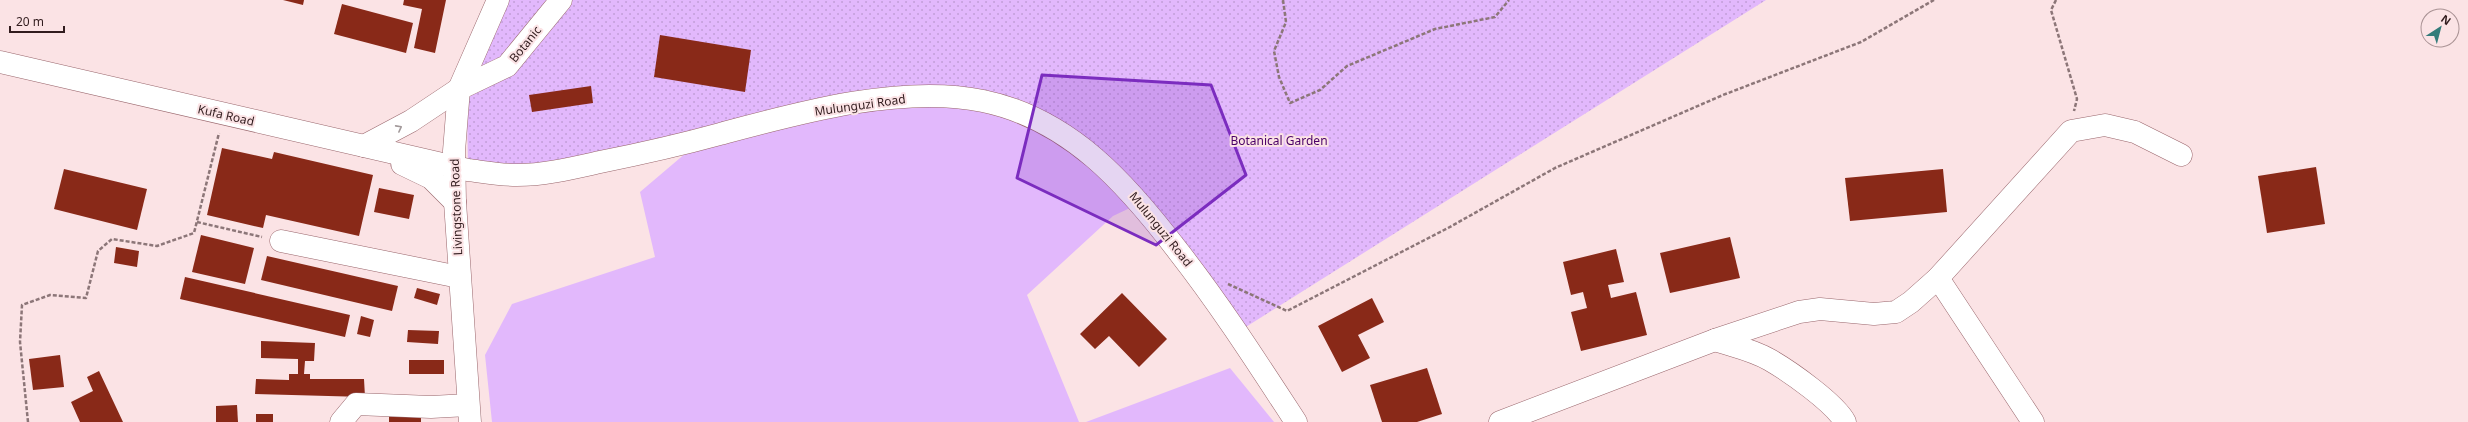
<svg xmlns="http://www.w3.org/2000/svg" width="2468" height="422" font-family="'Noto Sans',sans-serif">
<defs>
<pattern id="park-dots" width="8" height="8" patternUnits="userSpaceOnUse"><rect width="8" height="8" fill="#e2b8fc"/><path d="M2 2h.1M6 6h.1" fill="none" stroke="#c29ed8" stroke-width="1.8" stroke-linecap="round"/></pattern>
</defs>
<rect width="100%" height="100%" fill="#fbe3e5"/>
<path fill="url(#park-dots)" d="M494 0H1766L1241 330 1149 199 1005 97 525 172 468 168 466 58Z"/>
<g fill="#e2b8fc">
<path d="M874 91 1005 97 1149 199 1113 216 1027 295 1079 422H492L485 355 512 304 655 257 640 192 713 130Z"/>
<path d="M1230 368 1274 422H1086Z"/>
</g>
<g fill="#892918">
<path d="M283 0H304L303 5Z"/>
<path d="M404 0H446L435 53 414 48 422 9 403 5Z"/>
<path d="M342 4 413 23 406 53 334 34Z"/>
<path d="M660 35 751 50 745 92 654 77Z"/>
<path d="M591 86 593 103 532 112 529 95Z"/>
<path d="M222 148 272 159 274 152 373 175 359 236 266 215 263 228 207 215Z"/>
<path d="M2316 167 2325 224 2267 233 2258 176Z"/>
<path d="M64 169 147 189 137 230 54 209Z"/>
<path d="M1943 169 1947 212 1850 221 1845 178Z"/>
<path d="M379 188 414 195 409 219 374 212Z"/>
<path d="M201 235 254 248 245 284 192 272Z"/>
<path d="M1730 237 1740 278 1670 293 1660 253Z"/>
<path d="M116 247 139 251 137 267 114 263Z"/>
<path d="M1616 249 1624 282 1608 285 1611 298 1636 292 1647 335 1581 351 1571 312 1587 308 1583 292 1571 295 1563 262Z"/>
<path d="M267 256 398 286 392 311 261 280Z"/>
<path d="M185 277 350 315 345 337 180 299Z"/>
<path d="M417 288 440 294 437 305 414 298Z"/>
<path d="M1122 293 1167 339 1139 367 1109 336 1095 349 1080 334Z"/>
<path d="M1372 298 1384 322 1358 335 1370 358 1342 372 1318 326Z"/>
<path d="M361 316 374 320 370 337 357 334Z"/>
<path d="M408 330 439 331 438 344 407 342Z"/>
<path d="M261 341 315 343 314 361H305L304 374H310V379H364L365 397 255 394 256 379 289 380V374H298V359L261 358Z"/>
<path d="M60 355 64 387 33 390 29 359Z"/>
<rect x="409" y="360" width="35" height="14"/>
<path d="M1427 368 1442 414 1417 422H1382L1370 385Z"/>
<path d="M99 371 123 422H80L71 402 93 391 87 377Z"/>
<path d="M237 405 238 422H216V406Z"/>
<rect x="256" y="414" width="17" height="8"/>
<rect x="389" y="414" width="32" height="8"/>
</g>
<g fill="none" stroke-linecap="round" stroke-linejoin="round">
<defs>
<g id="minor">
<path d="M0 62 468 170C484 172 500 175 517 175 544 175 573 168 600 162 640 154 680 145 720 134 798 113 902 84 983 101 1070 119 1127 184 1178 251 1221 306 1258 364 1296 422"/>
<path d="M364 146 411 121 459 89 507 66 561 0"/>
<path d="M402 164 431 178 455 202"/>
<path d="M281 241 459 277"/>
<path d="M1938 278 2033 422"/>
<path d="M1715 340C1733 346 1753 350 1770 360 1789 371 1835 403 1845 422"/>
<path d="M341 422 356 404 431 407 468 405"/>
<path d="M470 422 455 202 454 151 459 89 498 0"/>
<path d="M1500 422 1715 340 1799 312 1820 309 1874 314 1896 312 1911 302 1938 278 2071 131 2105 125 2135 132 2181 155"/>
</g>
</defs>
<use href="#minor" stroke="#99666c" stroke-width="23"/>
<g stroke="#8c7678" stroke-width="2.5" stroke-dasharray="4 2" stroke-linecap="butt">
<path d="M1283 0 1286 22 1274 51 1279 77 1290 103 1320 90 1347 66 1435 29 1495 17 1509 0"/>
<path d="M2056 0 2051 10 2077 99 2074 111"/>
<path d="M197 222 262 237"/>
<path d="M1228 284 1287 311 1448 228 1555 168 1723 95 1861 42 1934 0"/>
<path d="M28 422 20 342 22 305 50 295 86 298 98 251 112 239 157 246 194 233 219 133"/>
</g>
<use href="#minor" stroke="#fff" stroke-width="22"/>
</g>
<defs><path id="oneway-chevron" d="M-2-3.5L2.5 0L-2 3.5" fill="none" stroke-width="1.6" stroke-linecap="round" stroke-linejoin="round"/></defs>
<use stroke="#a2999a" href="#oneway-chevron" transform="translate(399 128) rotate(-28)"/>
<path fill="#7b2cbf" fill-opacity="0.2" stroke="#7b2cbf" stroke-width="3" stroke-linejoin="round" d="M1042 75 1211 85 1246 175 1156 245 1017 178Z"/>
<g text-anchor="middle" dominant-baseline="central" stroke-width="4" stroke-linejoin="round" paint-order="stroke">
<g font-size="12" fill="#311c1e" stroke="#fbe3e5">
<text transform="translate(525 44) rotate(-51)">Botanic</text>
<text transform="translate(860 105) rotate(-8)">Mulunguzi Road</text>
<text transform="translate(226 115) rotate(13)">Kufa Road</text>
<text transform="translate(456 207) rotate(-92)">Livingstone Road</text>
<text transform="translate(1161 229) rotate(51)">Mulunguzi Road</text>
</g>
<g font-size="12" fill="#4a0067" stroke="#fbe3e5">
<text x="1279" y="140">Botanical Garden</text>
</g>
</g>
<g transform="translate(2440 28) rotate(36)"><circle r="19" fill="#fbe3e5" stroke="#aa9395"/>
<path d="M0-3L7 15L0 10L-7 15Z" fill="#347c7a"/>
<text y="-6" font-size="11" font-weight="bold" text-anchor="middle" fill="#311c1e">N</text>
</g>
<path d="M10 26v6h54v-6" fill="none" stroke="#311c1e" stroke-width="2"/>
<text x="16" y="26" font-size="12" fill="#311c1e" stroke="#fbe3e5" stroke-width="3" paint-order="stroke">20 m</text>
</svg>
